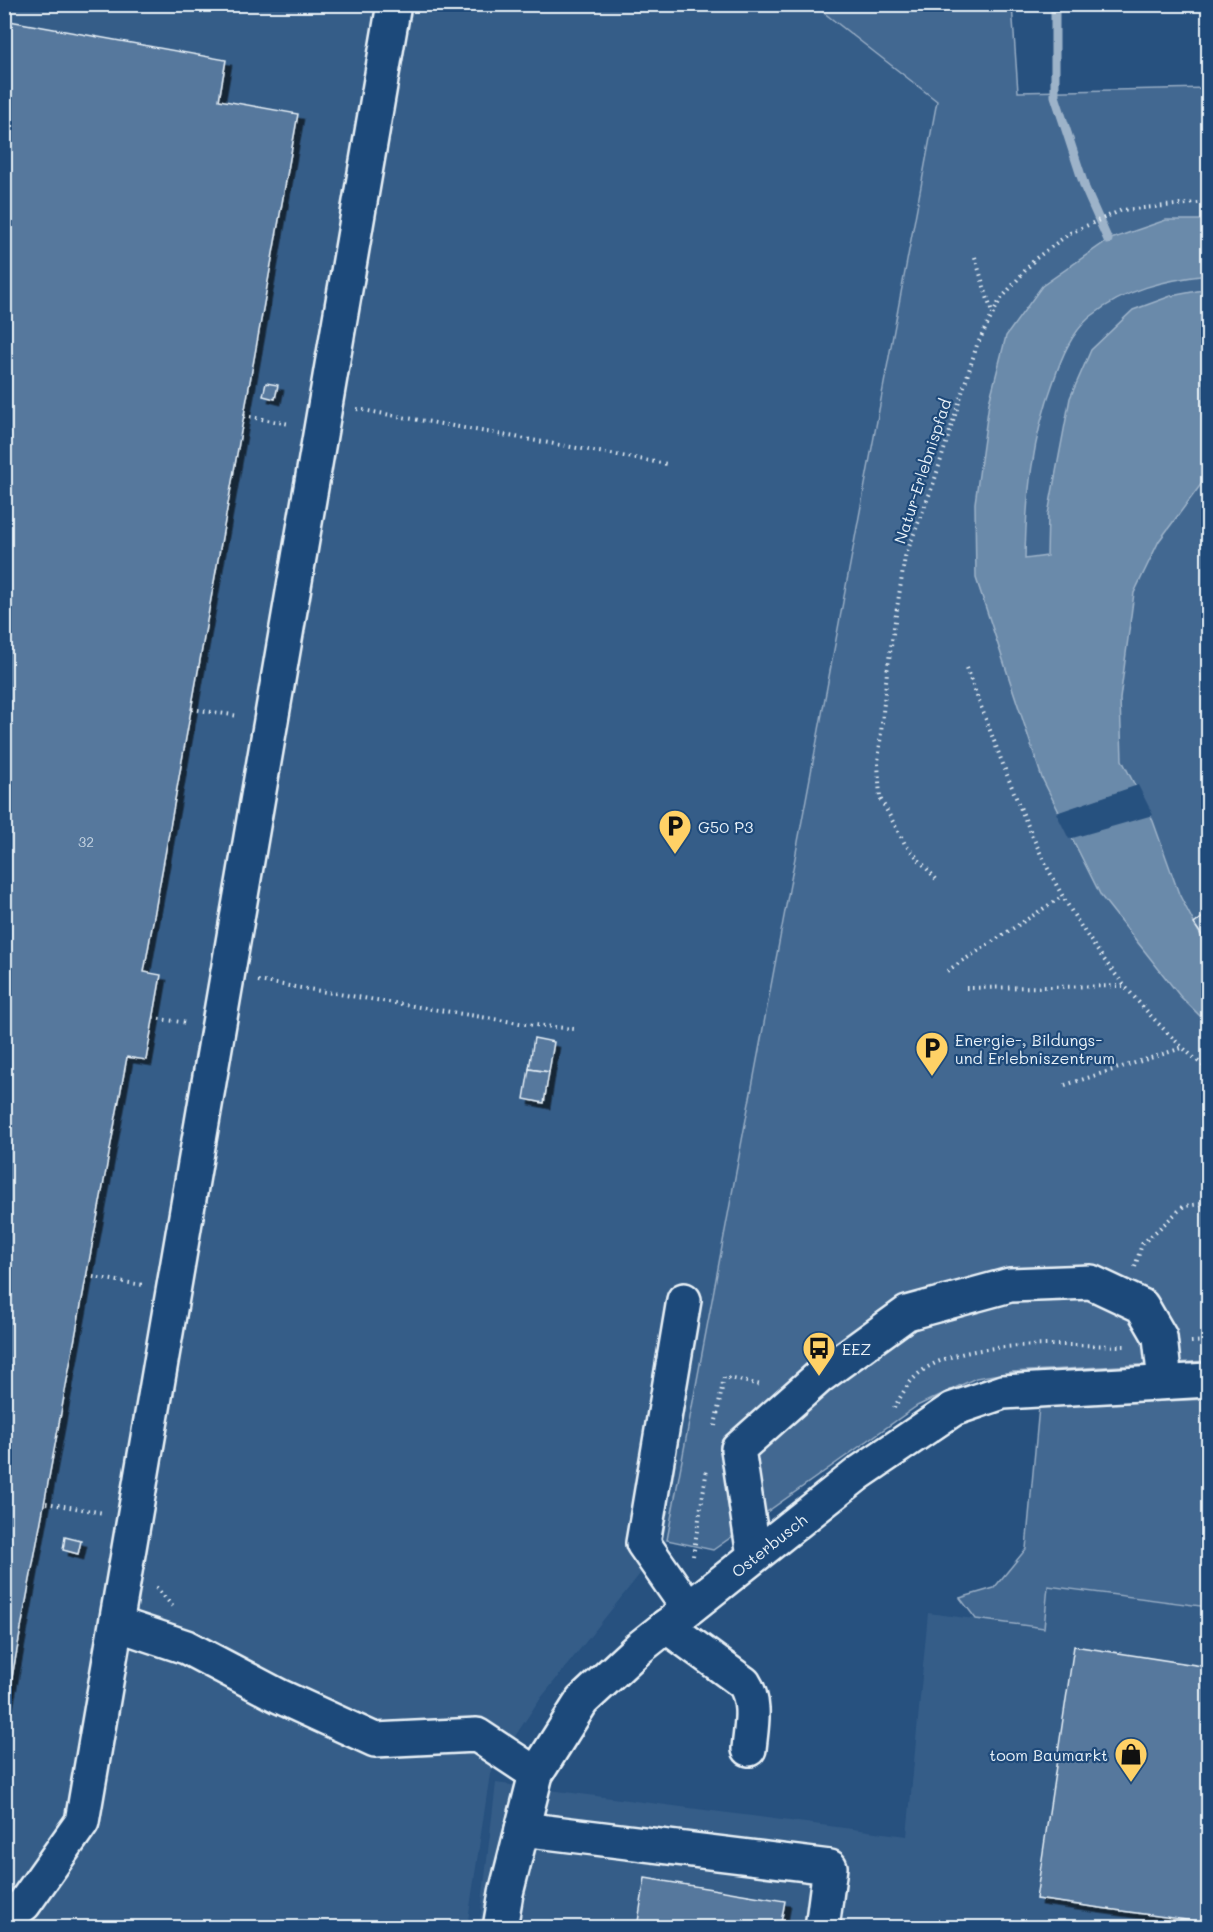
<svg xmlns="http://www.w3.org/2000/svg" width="1213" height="1932" font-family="Mali,sans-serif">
<defs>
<filter id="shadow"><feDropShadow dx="5.5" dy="5.5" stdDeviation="0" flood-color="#0009"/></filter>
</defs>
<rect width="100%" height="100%" fill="#27517f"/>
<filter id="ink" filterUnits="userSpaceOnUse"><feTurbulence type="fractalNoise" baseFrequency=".0167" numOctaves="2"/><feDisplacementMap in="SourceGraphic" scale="12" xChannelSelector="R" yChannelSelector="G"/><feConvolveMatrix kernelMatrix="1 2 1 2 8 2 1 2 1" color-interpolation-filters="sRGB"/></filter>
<g filter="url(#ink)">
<g fill="#355d88">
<path d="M5 5H814L937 101 667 1540 537 1703 490 1774 467 1927 5 1928Z"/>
<path d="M1048 1586 1208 1607V1927L479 1928 496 1783 907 1836 928 1613 1044 1628Z"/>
</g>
<g fill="#436891" stroke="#96acc4" stroke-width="1.5">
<path d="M814 5H1012L1018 92 1208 88V1361L1012 1372 976 1378 917 1406 713 1550 667 1540 937 101Z"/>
<path d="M1208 1399V1607L1048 1586 1044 1628 976 1619 960 1598 994 1588 1026 1549 1039 1407Z"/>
</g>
<path fill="#6b8aaa" stroke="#9db3c9" stroke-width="1.5" d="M1166 220H1208V275C1165 280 1125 289 1090 317 1071 334 1062 356 1054 380 1032 439 1026 496 1025 559L1047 556 1048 514 1070 398 1091 350 1133 310 1171 296 1208 289V475L1159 541 1134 593 1120 699 1122 760 1153 821 1179 894 1208 950V1024L1180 996 1101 896 1042 778 976 578 975 503 989 403 1006 336 1042 286 1108 240Z"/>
<path fill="#27517f" d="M1138 785 1153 815 1069 839 1056 813Z"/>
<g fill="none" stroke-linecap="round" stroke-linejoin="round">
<path stroke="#9db3c9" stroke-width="9" d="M1055 4V96L1085 188 1108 240"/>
</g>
<g fill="#57789d" stroke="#e8f1f8" stroke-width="1.5" filter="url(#shadow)">
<path d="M4 20 226 60 219 100 298 114 144 972 161 975 146 1060 127 1057 4 1720Z"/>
<path d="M266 383 278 385 275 399 263 396Z"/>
<path d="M1208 913V944L1194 924Z"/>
<path d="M534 1038 554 1042 549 1072 529 1069Z"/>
<path d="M529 1069 549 1072 544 1103 524 1099Z"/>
<path d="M65 1537 81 1541 78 1554 63 1550Z"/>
<path d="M1074 1646 1208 1667V1923L1036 1899Z"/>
<path d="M645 1878 785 1901 780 1928H637Z"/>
</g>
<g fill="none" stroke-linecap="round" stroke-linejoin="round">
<defs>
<g id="minor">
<path d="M684 1300 643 1543 688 1608"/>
<path d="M754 1556 738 1449 819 1377 907 1313 1010 1285 1091 1282 1142 1306 1160 1337 1165 1382"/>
<path d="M117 1624 186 1647 279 1696 375 1740 477 1735 536 1774"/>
<path d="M666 1626 744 1683C757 1703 751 1727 749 1749"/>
<path d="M522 1829 830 1867 822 1928"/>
<path d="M4 1919 24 1904 82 1822 394 4"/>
<path id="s1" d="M500 1928 506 1893 536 1774 582 1701 639 1648 859 1473 953 1409 1003 1392 1208 1380"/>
</g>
</defs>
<use href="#minor" stroke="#e8f1f8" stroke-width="38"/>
<g stroke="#e8f1f8" stroke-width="4" stroke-dasharray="1.5 4.5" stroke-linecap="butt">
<path d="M975 257 992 313"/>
<path d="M357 409 667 464"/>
<path d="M244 416 290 424"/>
<path d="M966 668C996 743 1022 824 1062 895 1100 962 1150 1021 1208 1070"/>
<path d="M1208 699 1205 714 1208 786"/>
<path d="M192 709 239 716"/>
<path d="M936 879 905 844 880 798 878 763 887 672 905 557 933 485 977 345 1000 300 1035 259 1070 233 1122 210 1208 202"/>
<path d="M947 971 1063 896"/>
<path d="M258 981 525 1024 574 1029"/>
<path d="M966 988 1123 986"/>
<path d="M153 1018 188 1023"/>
<path d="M1065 1085 1182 1048"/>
<path d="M1135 1267 1142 1244 1184 1206 1208 1203"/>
<path d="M87 1276 143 1285"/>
<path d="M1191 1342 1208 1341"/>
<path d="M894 1408C900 1398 906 1386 914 1378 954 1336 1071 1346 1127 1346"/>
<path d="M715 1426 724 1377 761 1385"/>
<path d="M46 1503 104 1513"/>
<path d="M693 1556 707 1469"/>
<path d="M156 1587 174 1608"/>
</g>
<use href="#minor" stroke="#1f4a7a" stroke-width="33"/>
</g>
</g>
<defs>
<symbol id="parking-pin" viewBox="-11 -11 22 30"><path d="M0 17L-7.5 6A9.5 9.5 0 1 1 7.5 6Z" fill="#ffd166" stroke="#1f4a7a"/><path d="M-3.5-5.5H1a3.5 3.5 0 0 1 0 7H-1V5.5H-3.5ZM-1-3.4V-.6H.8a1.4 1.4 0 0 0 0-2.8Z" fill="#111"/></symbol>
<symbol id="bus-pin" viewBox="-11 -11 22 30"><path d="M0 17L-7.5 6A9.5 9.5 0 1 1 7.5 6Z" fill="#ffd166" stroke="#1f4a7a"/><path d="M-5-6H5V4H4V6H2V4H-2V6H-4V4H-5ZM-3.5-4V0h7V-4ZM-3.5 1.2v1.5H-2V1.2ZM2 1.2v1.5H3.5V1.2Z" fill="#111"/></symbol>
<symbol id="shop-pin" viewBox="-11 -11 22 30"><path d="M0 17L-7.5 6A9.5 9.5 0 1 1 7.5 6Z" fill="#ffd166" stroke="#1f4a7a"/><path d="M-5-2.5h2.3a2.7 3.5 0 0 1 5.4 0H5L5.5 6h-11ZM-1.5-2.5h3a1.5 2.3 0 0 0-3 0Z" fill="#111"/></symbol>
</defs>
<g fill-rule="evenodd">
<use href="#parking-pin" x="656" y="807" width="38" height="52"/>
<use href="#parking-pin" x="913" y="1029" width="38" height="52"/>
<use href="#bus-pin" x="800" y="1329" width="38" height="52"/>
<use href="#shop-pin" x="1112" y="1735" width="38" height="52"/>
</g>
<g text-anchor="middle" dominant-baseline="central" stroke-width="4.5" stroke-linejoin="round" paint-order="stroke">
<g font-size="14" fill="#c4d3e1">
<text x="86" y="841">32</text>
</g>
<g font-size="16" fill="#e8f1f8" stroke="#1f4a7a">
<text transform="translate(922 471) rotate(-72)">Natur-Erlebnispfad</text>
<text stroke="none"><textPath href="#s1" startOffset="488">Osterbusch</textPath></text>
</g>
<g font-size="16" fill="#e8f1f8" stroke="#1f4a7a" text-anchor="start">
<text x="698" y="826">G50 P3</text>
<text x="955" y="1039">Energie-, Bildungs-<tspan x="955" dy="18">und Erlebniszentrum</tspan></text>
<text x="842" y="1348">EEZ</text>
<text x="1108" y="1754" text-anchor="end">toom Baumarkt</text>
</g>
</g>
<rect width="1213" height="1932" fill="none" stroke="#1f4a7a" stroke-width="24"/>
<rect x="12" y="12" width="1189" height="1908" fill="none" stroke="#e8f1f8" stroke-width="2" filter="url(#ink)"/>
</svg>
